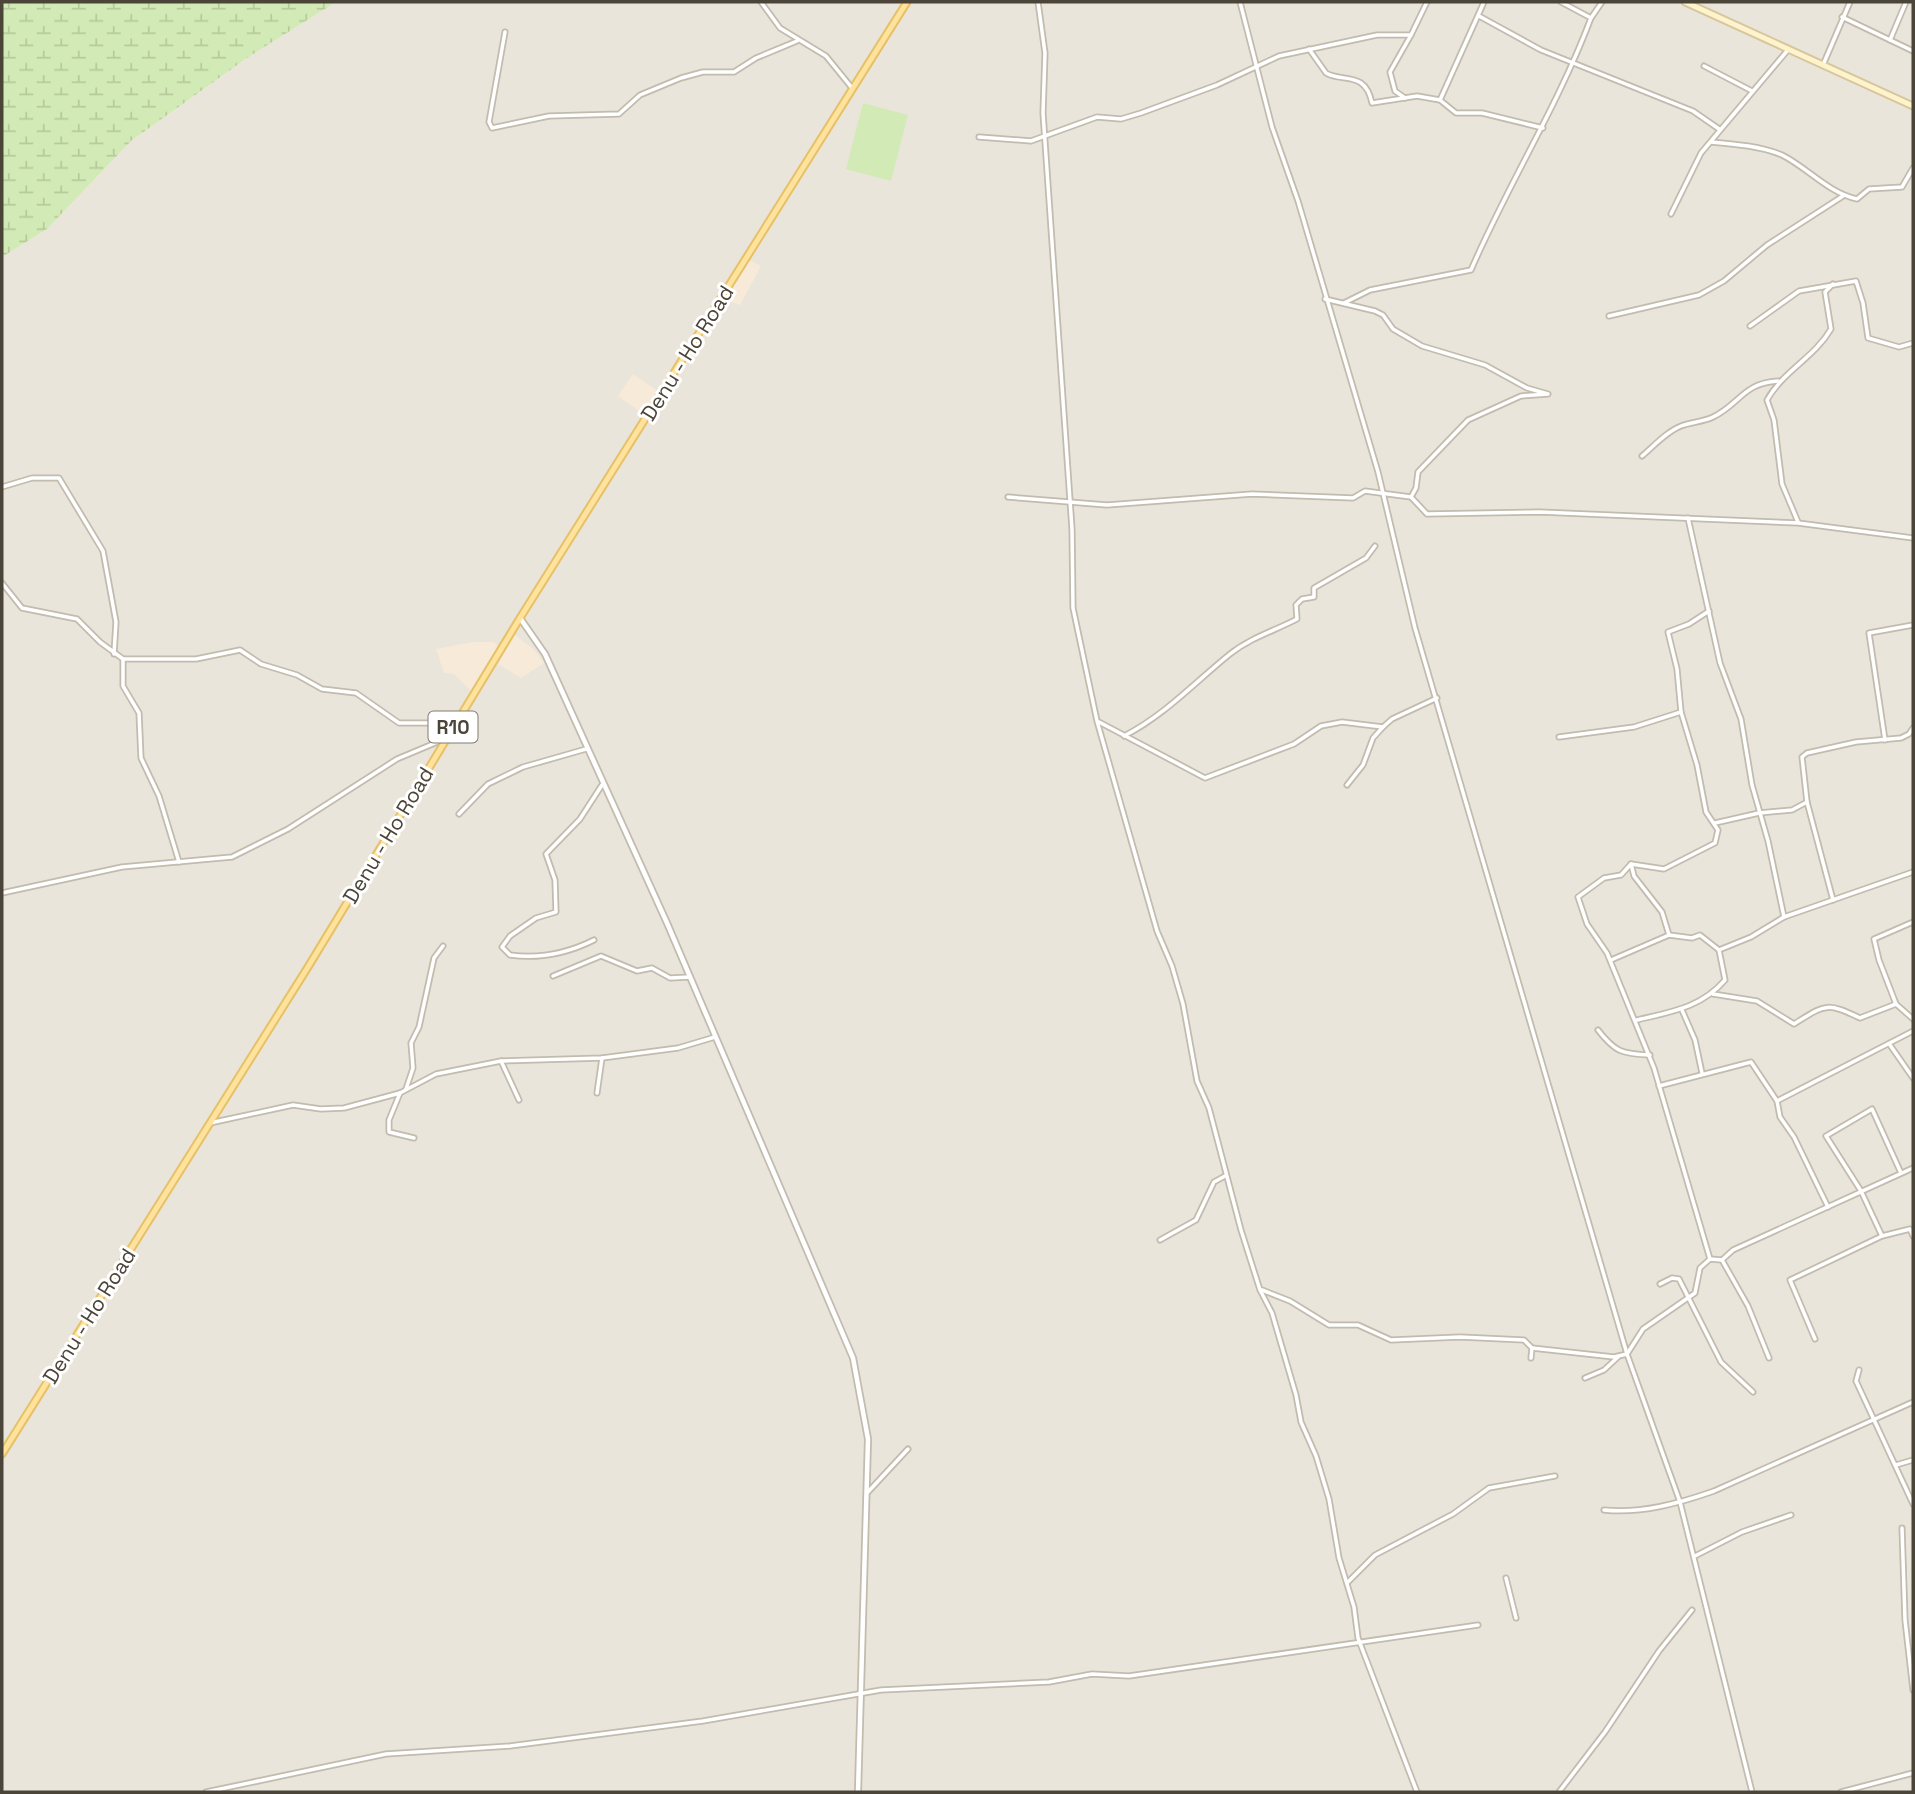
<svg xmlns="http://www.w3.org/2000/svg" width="1915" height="1794" font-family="'Space Grotesk',sans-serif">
<defs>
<pattern id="wetland-marsh" width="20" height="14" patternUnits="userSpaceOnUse" patternTransform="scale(1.75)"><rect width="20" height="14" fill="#d2eab5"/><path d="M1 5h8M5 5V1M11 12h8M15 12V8" fill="none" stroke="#b6ca9c"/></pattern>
</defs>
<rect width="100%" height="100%" fill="#f6f3ec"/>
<path fill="#eae5da" d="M336 2H1913V1792H2V257L47 229 131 141 247 58Z"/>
<g fill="#f7ead8">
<path d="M749 260 761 266 740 305 723 299Z"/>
<path d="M633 374 658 391 643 414 618 396Z"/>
<path d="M514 634 533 649 544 663 521 678 498 664Z"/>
<path d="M473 642H494L499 646 471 691 454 674 444 673 436 649Z"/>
</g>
<path fill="url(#wetland-marsh)" d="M2 2H336L247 58 131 141 47 229 2 257Z"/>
<path fill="#d2eab5" d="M863 103 908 115 891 181 846 169Z"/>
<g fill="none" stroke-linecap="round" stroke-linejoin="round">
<defs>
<g id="minor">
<path d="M761 2 780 28 826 56 852 88"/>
<path d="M1038 2 1045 53 1043 113 1072 529 1073 608 1097 721 1157 931 1172 966 1183 1004 1197 1081 1209 1108 1241 1230 1260 1290 1272 1313 1296 1395 1301 1422 1316 1456 1329 1499 1339 1558 1354 1607 1358 1638 1417 1792"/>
<path d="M1240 2 1272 127 1298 201 1378 472 1415 628 1627 1354 1680 1502 1752 1792"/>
<path d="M1561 2 1591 18"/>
<path d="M1479 16 1541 50 1693 111 1719 129"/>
<path d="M1842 17 1913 51"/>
<path d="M505 32 489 122 492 128 549 116 619 114 640 95 681 78 703 72H734L756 58 797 41"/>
<path d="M1890 40 1906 2"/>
<path d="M1309 49 1326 73C1343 83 1365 70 1372 103L1417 96 1440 100 1456 113H1482L1543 128"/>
<path d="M1823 65 1850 2"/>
<path d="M1704 66 1752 91"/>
<path d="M1405 98 1395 91 1390 72 1411 35"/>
<path d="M1440 100 1484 2"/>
<path d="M979 137 1031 141 1097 117 1121 119 1141 113 1217 85 1279 56 1377 35H1411L1427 2"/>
<path d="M1711 142C1734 144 1760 146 1782 155 1808 168 1827 192 1857 199L1869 189 1902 187 1913 168"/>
<path d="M1671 214 1701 153 1787 51"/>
<path d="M1325 299 1375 311 1383 315 1393 329 1422 346 1485 365 1527 388 1548 394 1521 396 1468 420 1418 472 1416 488 1411 497 1427 514 1540 512 1798 523 1913 538"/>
<path d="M1344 303 1370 290 1471 270C1508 184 1558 106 1591 18L1602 2"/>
<path d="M1609 316 1699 295 1724 281 1767 245 1843 196"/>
<path d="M1750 326 1799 291 1856 281 1863 303 1868 338 1899 347 1913 343"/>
<path d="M1642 456C1654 446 1666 432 1681 426 1691 422 1703 422 1713 417 1740 404 1743 383 1778 381"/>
<path d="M2 487 32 478H59L103 551 116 622 114 654"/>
<path d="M1008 497 1107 505 1252 494 1353 498 1365 491 1411 497"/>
<path d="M1688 518 1720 663 1741 719 1752 785 1768 841 1784 917"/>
<path d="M1798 522 1782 484 1774 420 1767 400C1784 370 1814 358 1831 329L1825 292 1833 284"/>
<path d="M2 583 22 608 77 619 100 642 123 659H196L240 650 261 664 297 675 322 689 356 693 399 723H456"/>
<path d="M1709 611 1689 624 1668 632 1677 669 1681 712 1697 765 1706 812 1718 830 1715 843 1664 869 1631 864 1621 875 1604 878 1578 897 1587 924 1607 953 1654 1068 1710 1259"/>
<path d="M123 659V686L139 713 141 758 159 796 179 862"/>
<path d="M1099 722 1205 778 1294 744 1321 726 1342 722 1383 727 1392 719 1437 698"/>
<path d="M1124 736C1165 715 1194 683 1230 654 1250 638 1274 631 1297 619L1296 605 1302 599 1314 597V588L1366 558 1375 546"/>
<path d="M1559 737 1634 727 1681 712"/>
<path d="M1885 740 1869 633 1913 625"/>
<path d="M1347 785 1363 765 1373 738 1383 727"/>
<path d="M459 814 488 784 523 767 586 749"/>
<path d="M1715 823 1759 813 1792 810 1807 802"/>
<path d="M1631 864 1634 876 1662 912 1669 935"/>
<path d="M2 893 122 867 232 857 288 829 397 759 447 738"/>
<path d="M1833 900 1807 802 1802 757 1807 753 1856 742 1901 738 1909 734 1913 728"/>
<path d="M1913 922 1874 939 1879 960 1896 1004 1913 1019"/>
<path d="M594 940C568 953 539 959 510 955L502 947 510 936 536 918 556 912 555 880 546 854 580 819 602 785"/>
<path d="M1611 960 1669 935 1692 938 1700 935 1719 950 1751 937 1784 917 1913 872"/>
<path d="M553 976 601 956 637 971 652 968 670 978 690 977"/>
<path d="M1713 994 1757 1001 1794 1024C1826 1004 1826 1002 1860 1018L1896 1004"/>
<path d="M1682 1010 1695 1040 1702 1073"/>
<path d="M1637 1020C1670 1012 1701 1008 1725 980L1719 950"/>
<path d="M1598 1030C1615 1052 1622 1054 1650 1055"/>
<path d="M1890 1045 1913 1078"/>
<path d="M501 1061 519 1100"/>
<path d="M1659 1086 1751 1062 1777 1101 1780 1117 1794 1137 1828 1207"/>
<path d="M406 1089 413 1068 411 1043 419 1027 434 958 443 946"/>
<path d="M400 1093 389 1120V1132L414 1138"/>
<path d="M597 1093 602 1058"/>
<path d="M1777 1101 1913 1031"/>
<path d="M210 1123 293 1105 321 1109 344 1108 400 1093 436 1074 501 1061 602 1058 678 1048 715 1037"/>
<path d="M1901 1173 1872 1109 1826 1136 1861 1191 1882 1236 1910 1229 1913 1236"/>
<path d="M1160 1240 1196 1220 1214 1182 1225 1176"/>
<path d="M1722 1260 1748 1306 1769 1358"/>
<path d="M1660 1284 1672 1278 1679 1279 1721 1362 1753 1392"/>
<path d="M1262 1290 1290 1301 1329 1325H1358L1391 1340 1460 1337 1524 1340 1532 1348 1531 1358"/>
<path d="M1815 1339 1790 1280 1882 1236"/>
<path d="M1532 1348 1614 1357 1627 1354 1643 1329 1695 1293 1700 1268 1710 1259 1722 1260 1733 1250 1913 1168"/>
<path d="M1859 1370 1856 1381 1913 1504"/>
<path d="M1585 1378 1604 1370 1618 1357"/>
<path d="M1896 1465 1913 1460"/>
<path d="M868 1492 908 1449"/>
<path d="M1604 1510C1641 1514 1680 1503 1714 1491L1913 1402"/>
<path d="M1902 1528 1905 1620 1913 1690"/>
<path d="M1695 1556 1742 1532 1791 1515"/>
<path d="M1506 1578 1516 1618"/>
<path d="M1348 1582 1375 1555 1453 1514 1489 1488 1555 1476"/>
<path d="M206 1792 386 1754 510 1746 703 1721 881 1690 1049 1682 1092 1674 1129 1676 1478 1625"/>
<path d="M1559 1792 1605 1732 1659 1651 1692 1610"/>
<path d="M1841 1792 1913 1773"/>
</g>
<path id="tertiary" d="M520 618 545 654 667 923 853 1358 868 1439 858 1792"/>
<path id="secondary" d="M1685 2 1913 106"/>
<path id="primary" d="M2 1454 308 967 520 618 907 2"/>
</defs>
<use href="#minor" stroke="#c2bbae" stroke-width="7"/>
<use href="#tertiary" stroke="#c2bbae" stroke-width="8"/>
<use href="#secondary" stroke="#d6c79b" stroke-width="9"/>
<use href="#primary" stroke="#e6c16a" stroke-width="9"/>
<use href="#minor" stroke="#fff" stroke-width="3.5"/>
<use href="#tertiary" stroke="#fff" stroke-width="4.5"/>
<use href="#secondary" stroke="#fff3cd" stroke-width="5"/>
<use href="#primary" stroke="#ffe39c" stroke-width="5"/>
</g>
<g text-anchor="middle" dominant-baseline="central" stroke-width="6" stroke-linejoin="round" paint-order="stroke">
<rect fill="#fff" stroke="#817c74" stroke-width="2" x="428.5" y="711.5" width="49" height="31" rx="5"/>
<g font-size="19" font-weight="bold" fill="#4b4439">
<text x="453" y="727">R10</text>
</g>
<g font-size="21" fill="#4b4439" stroke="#fff">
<text transform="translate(687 353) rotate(-58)">Denu - Ho Road</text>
<text transform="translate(388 835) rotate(-59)">Denu - Ho Road</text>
<text transform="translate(89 1316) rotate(-58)">Denu - Ho Road</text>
</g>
</g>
<rect width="1915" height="1794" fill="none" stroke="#4b4439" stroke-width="7"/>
</svg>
